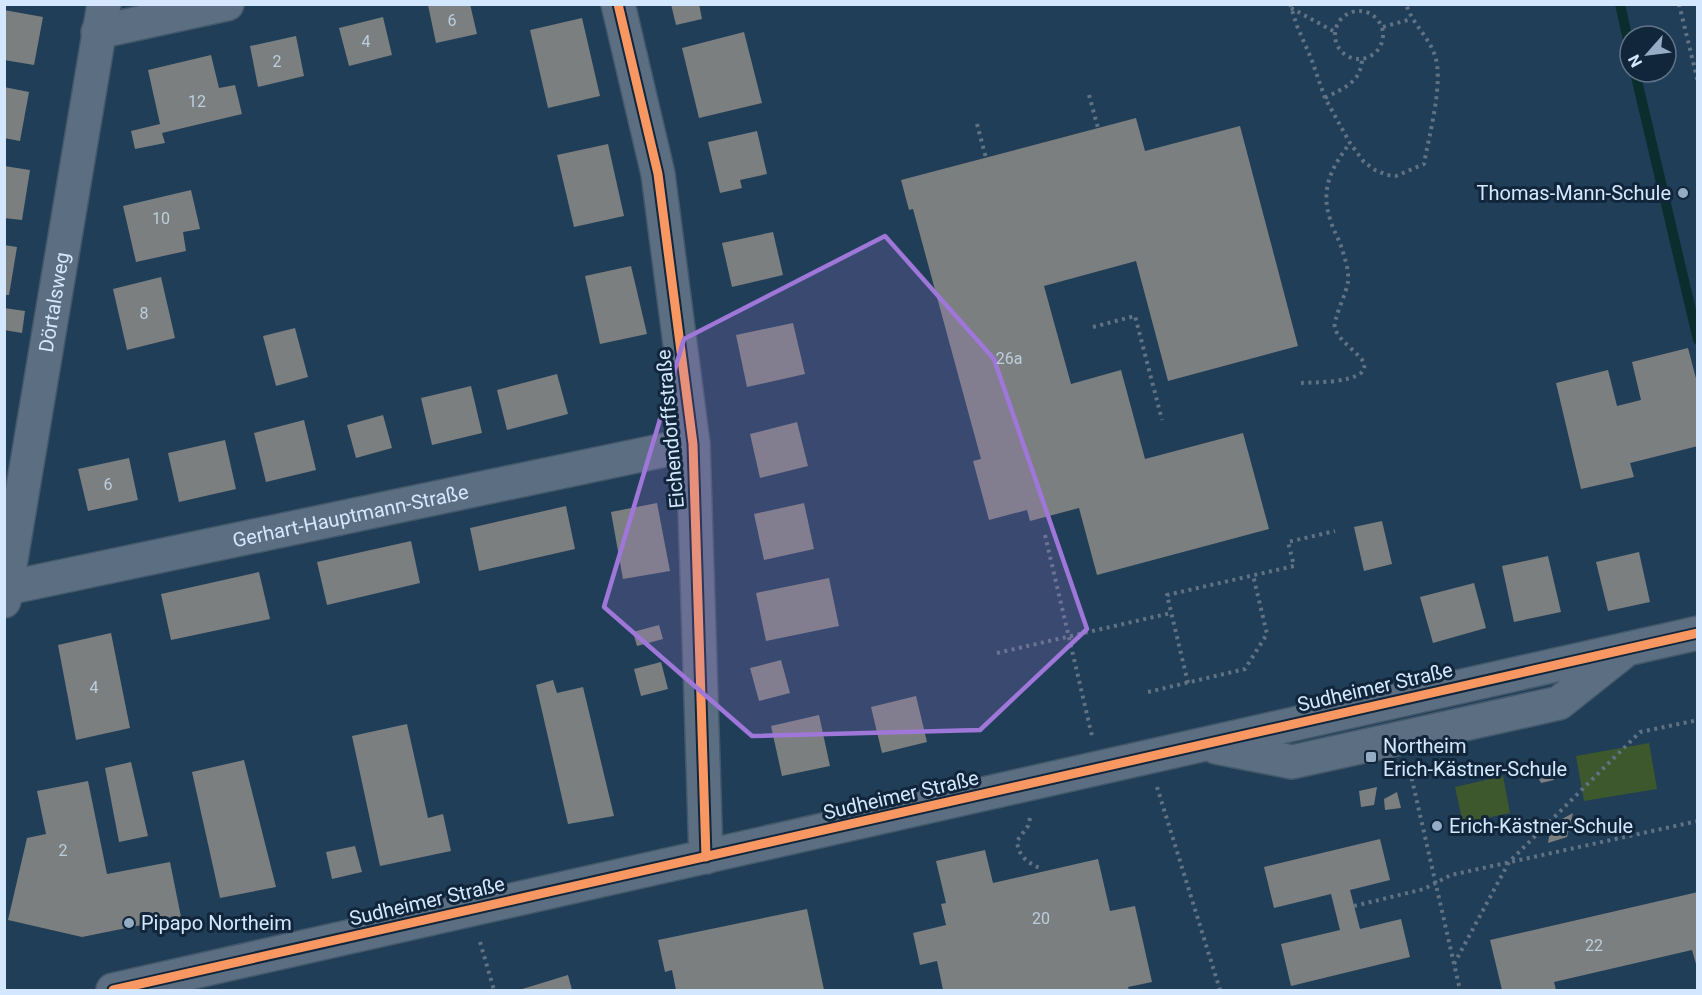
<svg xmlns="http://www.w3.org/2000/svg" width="1702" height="995" font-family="Roboto,sans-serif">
<rect width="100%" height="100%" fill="#203e57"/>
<g fill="#3e582d">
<path d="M1649 743 1657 789 1584 801 1576 756Z"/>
<path d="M1503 776 1510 813 1463 823 1455 787Z"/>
</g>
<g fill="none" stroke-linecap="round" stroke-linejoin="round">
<g stroke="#0b2d2d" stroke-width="10">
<path d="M1620 4 1630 49"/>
<path d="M1635 72 1698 340"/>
</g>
</g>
<g fill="#7c7f7f">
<path d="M433 4H470L477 34 436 43 428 5Z"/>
<path d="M671 4H699L702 19 676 25Z"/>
<path d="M4 10 43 17 34 65 4 60Z"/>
<path d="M383 17 392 55 349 66 339 28Z"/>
<path d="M582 18 600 96 548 108 530 30Z"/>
<path d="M744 32 762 103 699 118 682 48Z"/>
<path d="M296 36 304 76 258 87 250 46Z"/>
<path d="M211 55 219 88 235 85 242 114 162 133 165 143 135 149 131 131 160 124 148 70Z"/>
<path d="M4 87 29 92 20 141 4 138Z"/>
<path d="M1136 118 1145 151 1240 126 1298 346 1168 381 1136 261 1044 286 1071 384 1121 370 1145 459 1243 433 1269 529 1097 575 1079 508 1030 521 1027 510 989 520 973 461 981 459 913 209 909 210 901 180Z"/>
<path d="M757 131 767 174 740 180 742 188 720 193 708 142Z"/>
<path d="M608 144 624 216 574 227 557 155Z"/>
<path d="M4 166 30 170 22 220 4 218Z"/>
<path d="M191 190 200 229 183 232 186 251 136 262 123 206Z"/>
<path d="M773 232 783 275 732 287 722 243Z"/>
<path d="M4 245 17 247 9 295H4Z"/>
<path d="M631 266 647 334 600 344 585 276Z"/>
<path d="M161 277 175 338 127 350 113 289Z"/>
<path d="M4 308 25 311 22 333 4 330Z"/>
<path d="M793 323 805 374 747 387 736 335Z"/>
<path d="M295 328 308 377 276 386 263 336Z"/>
<path d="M1688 348 1698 386V446L1630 463 1634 477 1581 489 1556 383 1608 370 1617 406 1641 400 1632 362Z"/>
<path d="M557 374 568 414 507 430 497 390Z"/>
<path d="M471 386 482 433 432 445 421 398Z"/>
<path d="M383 415 392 448 356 458 347 425Z"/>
<path d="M304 420 316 470 266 482 254 433Z"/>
<path d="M797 422 808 466 760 478 750 434Z"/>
<path d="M225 440 236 489 179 502 168 453Z"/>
<path d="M129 458 138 500 88 511 78 469Z"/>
<path d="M657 503 670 571 623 579 611 512Z"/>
<path d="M804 503 814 549 764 560 754 514Z"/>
<path d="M566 506 575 549 479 571 470 528Z"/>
<path d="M1382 521 1392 564 1364 571 1354 527Z"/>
<path d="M411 541 420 583 327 605 317 562Z"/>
<path d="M1639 552 1650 602 1608 611 1596 562Z"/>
<path d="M1548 556 1561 612 1514 622 1502 566Z"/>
<path d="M259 572 270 619 171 640 161 594Z"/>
<path d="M829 578 839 626 766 641 756 593Z"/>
<path d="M1474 583 1486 628 1433 643 1420 597Z"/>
<path d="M659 625 663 639 637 646 633 632Z"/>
<path d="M111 633 130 728 76 740 58 645Z"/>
<path d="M781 660 790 693 759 701 750 668Z"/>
<path d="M661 662 668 689 641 696 634 669Z"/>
<path d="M553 680 557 693 583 687 614 816 568 824 536 685Z"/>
<path d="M916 696 927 742 882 753 871 707Z"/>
<path d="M819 715 830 766 782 776 771 726Z"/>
<path d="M407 724 428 818 443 814 451 851 380 866 352 736Z"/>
<path d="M244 760 276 887 220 898 192 772Z"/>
<path d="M131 762 148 836 119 842 105 768Z"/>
<path d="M1550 762 1554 780 1541 783 1533 767Z"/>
<path d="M88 781 107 874 170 862 181 917 82 937 8 920 27 838 46 834 37 791Z"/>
<path d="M1377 787 1374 805 1361 807 1359 791Z"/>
<path d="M1397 792 1401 808 1385 810 1384 799Z"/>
<path d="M1573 813 1567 837 1548 843 1551 825Z"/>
<path d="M1380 839 1390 880 1350 890 1360 929 1401 919 1410 957 1291 986 1281 944 1340 930 1331 894 1274 908 1264 867Z"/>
<path d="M355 846 362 872 332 879 326 852Z"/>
<path d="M985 850 993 883 1098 859 1110 911 1135 906 1152 982 1128 987 1129 990H943L937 961 920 965 913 933 946 925 941 904 946 903 936 861Z"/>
<path d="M1698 892V971L1692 950 1554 982 1556 990H1502L1490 940Z"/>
<path d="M807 909 824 990H676L672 970 665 972 658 940Z"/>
<path d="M568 975 572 990H519Z"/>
</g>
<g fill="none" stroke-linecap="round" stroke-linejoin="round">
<defs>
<g id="minor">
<path d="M618 4 658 174 693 444 706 857"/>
<path d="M98 32 227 4"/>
<path id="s1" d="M7 588 693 444"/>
<path id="s2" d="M4 601 104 4"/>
<path d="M1216 747 1292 762 1559 703 1622 653"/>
<path d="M113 990 1698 633"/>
</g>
</defs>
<use href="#minor" stroke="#43586b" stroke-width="36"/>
<g stroke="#607283" stroke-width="4" stroke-dasharray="3 4.5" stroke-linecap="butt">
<path d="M1290 4 1297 26 1311 58 1325 98 1350 143 1364 162 1375 170 1387 175 1396 176 1424 164C1429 135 1445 79 1434 53 1427 35 1412 23 1406 4"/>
<path d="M1679 4 1698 82"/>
<path d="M1291 8 1335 32"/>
<circle cx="1359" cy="35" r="24"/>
<path d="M1383 27 1411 19"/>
<path d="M1089 95 1098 128"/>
<path d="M1325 98C1343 88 1361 83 1362 59"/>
<path d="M977 124 986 158"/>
<path d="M1093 327 1135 316 1162 420"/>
<path d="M1301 383C1316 382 1348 383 1361 373 1364 370 1364 368 1365 364 1357 351 1341 343 1335 329 1332 321 1347 293 1348 281 1349 270 1345 259 1342 249 1339 239 1333 230 1330 219 1320 188 1332 167 1350 143"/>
<path d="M1045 535 1092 736"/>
<path d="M997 653 1171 613"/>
<path d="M1188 683 1167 595 1294 566 1288 542 1335 531"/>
<path d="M1148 692 1245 669 1267 634 1253 575"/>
<path d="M1410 771 1460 990"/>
<path d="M1157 787 1220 990"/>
<path d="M1030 818 1028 826 1017 841C1018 855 1027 863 1040 868"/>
<path d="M1354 906 1424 889 1451 875 1698 821"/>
<path d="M480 942 494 990"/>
<path d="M1454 964 1509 862 1640 732 1698 720"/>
</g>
<use href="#minor" stroke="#5c6e82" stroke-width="33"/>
<defs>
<g id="cycleway">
<path d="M618 4 658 174 693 444 706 857"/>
<path d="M113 990 1698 633"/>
</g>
</defs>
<use href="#cycleway" stroke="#11263b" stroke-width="13"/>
<use href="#cycleway" stroke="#f99763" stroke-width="9"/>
</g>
<path fill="#9e77d8" fill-opacity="0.2" stroke="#9e77d8" stroke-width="4.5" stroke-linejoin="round" d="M885 236 994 359 1087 629 980 730 752 736 604 607 684 339Z"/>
<g fill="#94acc4" stroke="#11263b" stroke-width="2">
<circle cx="1683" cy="193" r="6"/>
<rect x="1365" y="751" width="12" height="12" rx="3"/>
<circle cx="1437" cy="826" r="6"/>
<circle cx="129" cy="923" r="6"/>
</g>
<g text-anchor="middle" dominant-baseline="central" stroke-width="6" stroke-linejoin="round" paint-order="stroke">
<g font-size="16" fill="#bdcede">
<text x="452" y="20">6</text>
<text x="366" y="41">4</text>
<text x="277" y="61">2</text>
<text x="197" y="101">12</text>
<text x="161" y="218">10</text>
<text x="144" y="313">8</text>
<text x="1009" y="358">26a</text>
<text x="108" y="484">6</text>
<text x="94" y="687">4</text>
<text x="63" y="850">2</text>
<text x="1041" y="918">20</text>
<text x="1594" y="945">22</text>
</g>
<g font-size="20" fill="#d3e8fe" stroke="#11263b" text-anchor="start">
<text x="1671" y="193" text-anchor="end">Thomas-Mann-Schule</text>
<text x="1383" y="746">Northeim<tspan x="1383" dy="23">Erich-Kästner-Schule</tspan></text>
<text x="1449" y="826">Erich-Kästner-Schule</text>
<text x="141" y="923">Pipapo Northeim</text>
</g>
<g font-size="20" fill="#d3e8fe" stroke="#11263b">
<text stroke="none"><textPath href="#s2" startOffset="303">Dörtalsweg</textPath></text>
<text transform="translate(670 429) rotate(-95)">Eichendorffstraße</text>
<text stroke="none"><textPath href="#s1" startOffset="351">Gerhart-Hauptmann-Straße</textPath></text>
<text transform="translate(1375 687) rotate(-13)">Sudheimer Straße</text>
<text transform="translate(901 795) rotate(-13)">Sudheimer Straße</text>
<text transform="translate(427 901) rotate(-13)">Sudheimer Straße</text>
</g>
</g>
<rect width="1702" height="995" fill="none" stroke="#d3e8fe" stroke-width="12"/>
<g transform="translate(1648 54) rotate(242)"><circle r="28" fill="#11263b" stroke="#5f7489" stroke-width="1.5"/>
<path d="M0-4.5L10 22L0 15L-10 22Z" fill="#94acc4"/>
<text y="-9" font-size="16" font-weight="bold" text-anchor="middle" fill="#d3e8fe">N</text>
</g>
</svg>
